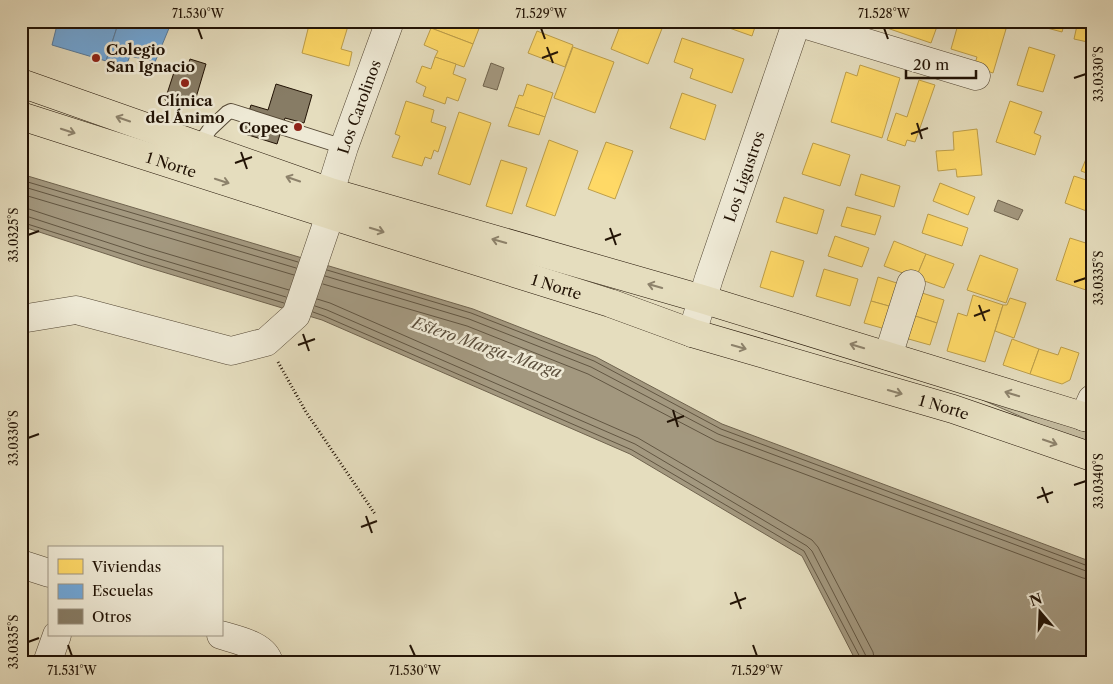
<svg xmlns="http://www.w3.org/2000/svg" width="1113" height="684" font-family="'Libre Caslon Text',serif">
<rect width="100%" height="100%" fill="#e5ddbe"/>
<filter id="stains"><feTurbulence type="fractalNoise" baseFrequency=".004" numOctaves="4"/><feColorMatrix values="0 0 0 0 .2 0 0 0 0 .09 0 0 0 0 .02 0 0 0 .5 -.17"/></filter>
<radialGradient id="worn" r=".72"><stop offset=".6" stop-color="#630" stop-opacity="0"/><stop offset="1" stop-color="#630" stop-opacity=".3"/></radialGradient>
<path fill="#c4bb9f" stroke="#736752" d="M971 395 1092 432V442L1052 430Z"/>
<g fill="#a3987f" stroke="#6f634e">
<path d="M491 63 504 68 497 90 483 86Z"/>
<path d="M21 174 473 309 596 357 722 424 1092 562V663H857L802 556 630 454 322 320 143 266 21 226Z"/>
<path d="M998 200 1023 210 1018 220 994 211Z"/>
</g>
<g fill="#ffd966" stroke="#bd9e49">
<path d="M310 21H330L348 26 341 49 352 52 349 66 302 53Z"/>
<path d="M433 21H473V23L480 26 473 44 431 28Z"/>
<path d="M512 21H528L526 26Z"/>
<path d="M622 21H665L648 64 611 49Z"/>
<path d="M716 21H757L752 36 715 23Z"/>
<path d="M847 21H869L868 27Z"/>
<path d="M883 21H939L931 43 881 26Z"/>
<path d="M959 21H977L1006 29 993 73 974 67 977 57 951 49Z"/>
<path d="M1033 21H1065L1062 32 1032 24Z"/>
<path d="M1078 21H1092V43L1074 39Z"/>
<path d="M431 28 473 44 464 67 435 57 438 51 424 45Z"/>
<path d="M537 31 573 45 565 67 528 53Z"/>
<path d="M682 38 744 59 732 93 690 78 693 69 674 62Z"/>
<path d="M573 47 614 62 595 113 554 98Z"/>
<path d="M1029 47 1055 55 1043 92 1017 85Z"/>
<path d="M435 57 456 64 453 74 466 79 458 101 447 97 445 104 423 96 426 87 416 82 422 66 431 69Z"/>
<path d="M860 65 900 78 882 138 831 122 846 72 857 76Z"/>
<path d="M919 80 935 85 915 142 907 140 905 146 887 140 896 113 907 117Z"/>
<path d="M527 84 553 93 545 117 515 107 519 95 523 96Z"/>
<path d="M682 93 716 105 705 140 670 128Z"/>
<path d="M406 101 434 110 431 122 446 127 438 152 434 150 431 159 425 157 422 166 392 157 400 136 395 134Z"/>
<path d="M1010 101 1042 112 1034 133 1041 136 1035 155 996 142Z"/>
<path d="M515 107 545 117 539 135 508 126Z"/>
<path d="M459 112 491 123 470 185 438 174Z"/>
<path d="M977 129 982 175 957 177 956 169 938 171 936 151 954 150 953 132Z"/>
<path d="M549 140 578 151 555 216 526 206Z"/>
<path d="M606 142 633 151 615 199 588 189Z"/>
<path d="M813 143 850 155 840 186 802 174Z"/>
<path d="M1091 147H1092V175L1081 171Z"/>
<path d="M501 160 527 168 512 214 486 206Z"/>
<path d="M861 174 900 186 894 207 855 195Z"/>
<path d="M1074 176 1092 182V213L1065 203Z"/>
<path d="M940 183 975 197 968 215 933 201Z"/>
<path d="M784 197 824 210 817 234 776 222Z"/>
<path d="M847 207 881 216 875 235 841 226Z"/>
<path d="M928 214 968 228 962 246 922 233Z"/>
<path d="M835 236 869 248 862 267 828 256Z"/>
<path d="M1070 238 1092 245V292L1056 280Z"/>
<path d="M894 241 926 254 916 278 884 266Z"/>
<path d="M771 251 804 261 793 297 760 287Z"/>
<path d="M926 254 954 264 944 288 916 278Z"/>
<path d="M980 255 1018 269 1006 303 967 290Z"/>
<path d="M824 269 858 279 850 306 816 296Z"/>
<path d="M878 277 903 285 896 308 871 301Z"/>
<path d="M919 292 944 300 937 323 912 315Z"/>
<path d="M973 295 1003 305 985 362 947 351 958 313 967 316Z"/>
<path d="M1010 298 1026 303 1014 338 995 331 1003 305H1007Z"/>
<path d="M871 301 896 308 889 330 864 323Z"/>
<path d="M912 315 937 323 930 345 905 338Z"/>
<path d="M1012 339 1039 349 1030 374 1003 365Z"/>
<path d="M1061 347 1079 353 1070 380 1062 384 1030 374 1039 349 1058 355Z"/>
</g>
<g fill="#6fa8dc" stroke="#587b9c">
<path d="M58 21H119L106 61 52 45Z"/>
<path d="M119 21H172L155 62 130 56 125 68 106 61Z"/>
</g>
<g fill="none" stroke-linecap="round" stroke-linejoin="round">
<g stroke="#625642" stroke-width="1">
<path d="M21 180 298 262"/>
<path d="M21 186 296 268"/>
<path d="M21 194 294 275"/>
<path d="M21 208 29 209 148 248 289 290"/>
<path d="M21 216H26L146 255 286 297"/>
<path d="M21 222 144 261 284 303"/>
<path d="M327 270 471 313 594 361 721 429 1088 566H1092"/>
<path d="M325 276 469 319 591 367 718 434 1086 571 1092 572"/>
<path d="M323 284 467 326 588 374 716 441 1083 578 1092 580"/>
<path d="M317 299 330 303 638 438 812 540 818 547 873 652 875 663"/>
<path d="M315 306 327 310 635 444 807 546 812 551 866 656 868 663"/>
<path d="M313 312 324 316 632 450 804 551 861 659V663"/>
</g>
</g>
<g fill="#877c65" stroke="#221305">
<path d="M190 59 206 64 195 101 191 100 189 107 165 100 177 63 188 66Z"/>
<path d="M276 84 312 95 304 123 285 118 277 144 242 133 251 105 268 110Z"/>
</g>
<g fill="none" stroke-linecap="round" stroke-linejoin="round">
<defs>
<path id="lane" d="M198 146 210 129 227 113 231 111 344 147"/>
<g id="street">
<path d="M797 22 976 76"/>
<path id="s1" d="M330 192 344 147 390 21"/>
<path d="M21 319 76 310 231 351 266 342 296 315 330 215"/>
<path id="s2" d="M692 333 709 278 797 21"/>
<path d="M888 356 911 284"/>
<path d="M1084 417 1092 399"/>
<path d="M21 564 49 573"/>
<path d="M221 635C237 640 265 645 269 663"/>
<path d="M47 663 57 635"/>
</g>
<g id="primary">
<path d="M21 83 330 192 702 299 1092 419"/>
<path id="s3" d="M21 116 371 228 610 303 692 333 953 409 1092 457"/>
</g>
</defs>
<use href="#lane" stroke="#534633" stroke-width="16"/>
<use href="#street" stroke="#534633" stroke-width="29"/>
<use href="#primary" stroke="#221305" stroke-width="29"/>
<path stroke="#221305" stroke-width="3" stroke-dasharray="1 2.5" stroke-linecap="butt" d="M278 362 306 412 375 514"/>
<use href="#lane" stroke="#eee9d5" stroke-width="14"/>
<use href="#street" stroke="#eee9d5" stroke-width="28"/>
<use href="#primary" stroke="#e5ddbe" stroke-width="28"/>
</g>
<defs><path id="oneway-shaft" d="M-6 0H5M1.5-3L5.5 0L1.5 3" fill="none" stroke-width="1.6" stroke-linecap="round" stroke-linejoin="round" transform="scale(1.25)"/></defs>
<g stroke="#8d826b">
<use href="#oneway-shaft" transform="translate(123 119) rotate(-161)"/>
<use href="#oneway-shaft" transform="translate(68 131) rotate(18)"/>
<use href="#oneway-shaft" transform="translate(293 179) rotate(-161)"/>
<use href="#oneway-shaft" transform="translate(222 181) rotate(18)"/>
<use href="#oneway-shaft" transform="translate(377 230) rotate(17)"/>
<use href="#oneway-shaft" transform="translate(499 241) rotate(-164)"/>
<use href="#oneway-shaft" transform="translate(655 286) rotate(-164)"/>
<use href="#oneway-shaft" transform="translate(857 346) rotate(-163)"/>
<use href="#oneway-shaft" transform="translate(739 347) rotate(16)"/>
<use href="#oneway-shaft" transform="translate(895 392) rotate(16)"/>
<use href="#oneway-shaft" transform="translate(1012 394) rotate(-163)"/>
<use href="#oneway-shaft" transform="translate(1050 442) rotate(19)"/>
</g>
<path fill="none" stroke="#221305" stroke-width="2" d="M198 28 202 39M541 28 545 39M884 28 888 39M547 47 553 63M542 58 558 52M1074 78 1086 74M917 123 922 139M911 134 928 128M241 152 247 169M235 163 252 157M610 228 616 245M28 235 39 231M605 240 621 234M1074 282 1086 278M979 305 985 321M974 316 990 310M303 334 309 351M298 345 315 339M673 410 678 427M667 422 684 416M28 438 39 434M1074 485 1086 481M1042 487 1048 503M1037 498 1053 492M366 516 372 533M361 527 377 521M735 592 741 609M730 604 746 598M28 642 39 638M68 645 72 656M410 645 415 656M753 645 757 656"/>
<g fill="#8f2418" stroke="#eee9d5" stroke-width="2">
<circle cx="96" cy="58" r="5"/>
<circle cx="185" cy="83" r="5"/>
<circle cx="298" cy="127" r="5"/>
</g>
<g text-anchor="middle" dominant-baseline="central" stroke-width="5" stroke-linejoin="round" paint-order="stroke">
<g font-size="15" font-weight="bold" fill="#221305" stroke="#eee9d5" text-anchor="start">
<text x="106" y="49">Colegio<tspan x="106" dy="17">San Ignacio</tspan></text>
<text x="185" y="100" text-anchor="middle">Clínica<tspan x="185" dy="17">del Ánimo</tspan></text>
<text x="288" y="127" text-anchor="end">Copec</text>
</g>
<g font-size="15" fill="#221305" stroke="#eee9d5">
<text stroke="none"><textPath href="#s1" startOffset="90">Los Carolinos</textPath></text>
<text stroke="none"><textPath href="#s3" startOffset="158">1 Norte</textPath></text>
<text stroke="none"><textPath href="#s2" startOffset="165">Los Ligustros</textPath></text>
<text stroke="none"><textPath href="#s3" startOffset="562">1 Norte</textPath></text>
<text stroke="none"><textPath href="#s3" startOffset="968">1 Norte</textPath></text>
</g>
<g font-size="16" font-style="italic" fill="#5c4f3c" stroke="#eee9d5">
<text transform="translate(487 347) rotate(19)">Estero Marga-Marga</text>
</g>
</g>
<rect width="1113" height="684" fill="none" stroke="#e5ddbe" stroke-width="55"/>
<rect x="48" y="546" width="175" height="90" fill="#eee9d5" stroke="#9c9382"/>
<rect x="58" y="559" width="25" height="15" fill="#ffd966" stroke="#9c9382"/>
<text x="92" y="572" font-size="15" fill="#221305">Viviendas</text>
<rect x="58" y="584" width="25" height="15" fill="#6fa8dc" stroke="#9c9382"/>
<text x="92" y="596" font-size="15" fill="#221305">Escuelas</text>
<rect x="58" y="609" width="25" height="15" fill="#877c65" stroke="#9c9382"/>
<text x="92" y="622" font-size="15" fill="#221305">Otros</text>
<g transform="translate(1040 612) rotate(341)" stroke="#eee9d5" stroke-width="4" paint-order="stroke">
<path d="M0-4L9 19L0 12L-9 19Z" fill="#221305"/>
<text y="-8" font-size="14" font-weight="bold" text-anchor="middle" fill="#221305">N</text>
</g>
<path d="M906 70v8h70v-8" fill="none" stroke="#221305" stroke-width="2.5"/>
<text x="913" y="70" font-size="15" fill="#221305" stroke="#eee9d5" stroke-width="4" paint-order="stroke">20 m</text>
<rect x="28" y="28" width="1058" height="628" fill="none" stroke="#221305" stroke-width="2"/>
<g font-size="12" text-anchor="middle" fill="#221305">
<text x="198" y="18">71.530°W</text>
<text x="541" y="18">71.529°W</text>
<text x="884" y="18">71.528°W</text>
<text transform="translate(1099 74) rotate(-90)" y="4">33.0330°S</text>
<text transform="translate(14 235) rotate(-90)" y="4">33.0325°S</text>
<text transform="translate(1099 278) rotate(-90)" y="4">33.0335°S</text>
<text transform="translate(14 438) rotate(-90)" y="4">33.0330°S</text>
<text transform="translate(1099 481) rotate(-90)" y="4">33.0340°S</text>
<text transform="translate(14 642) rotate(-90)" y="4">33.0335°S</text>
<text x="72" y="675">71.531°W</text>
<text x="415" y="675">71.530°W</text>
<text x="757" y="675">71.529°W</text>
</g>
<rect width="100%" height="100%" filter="url(#stains)"/>
<rect width="100%" height="100%" fill="url(#worn)"/>
</svg>
